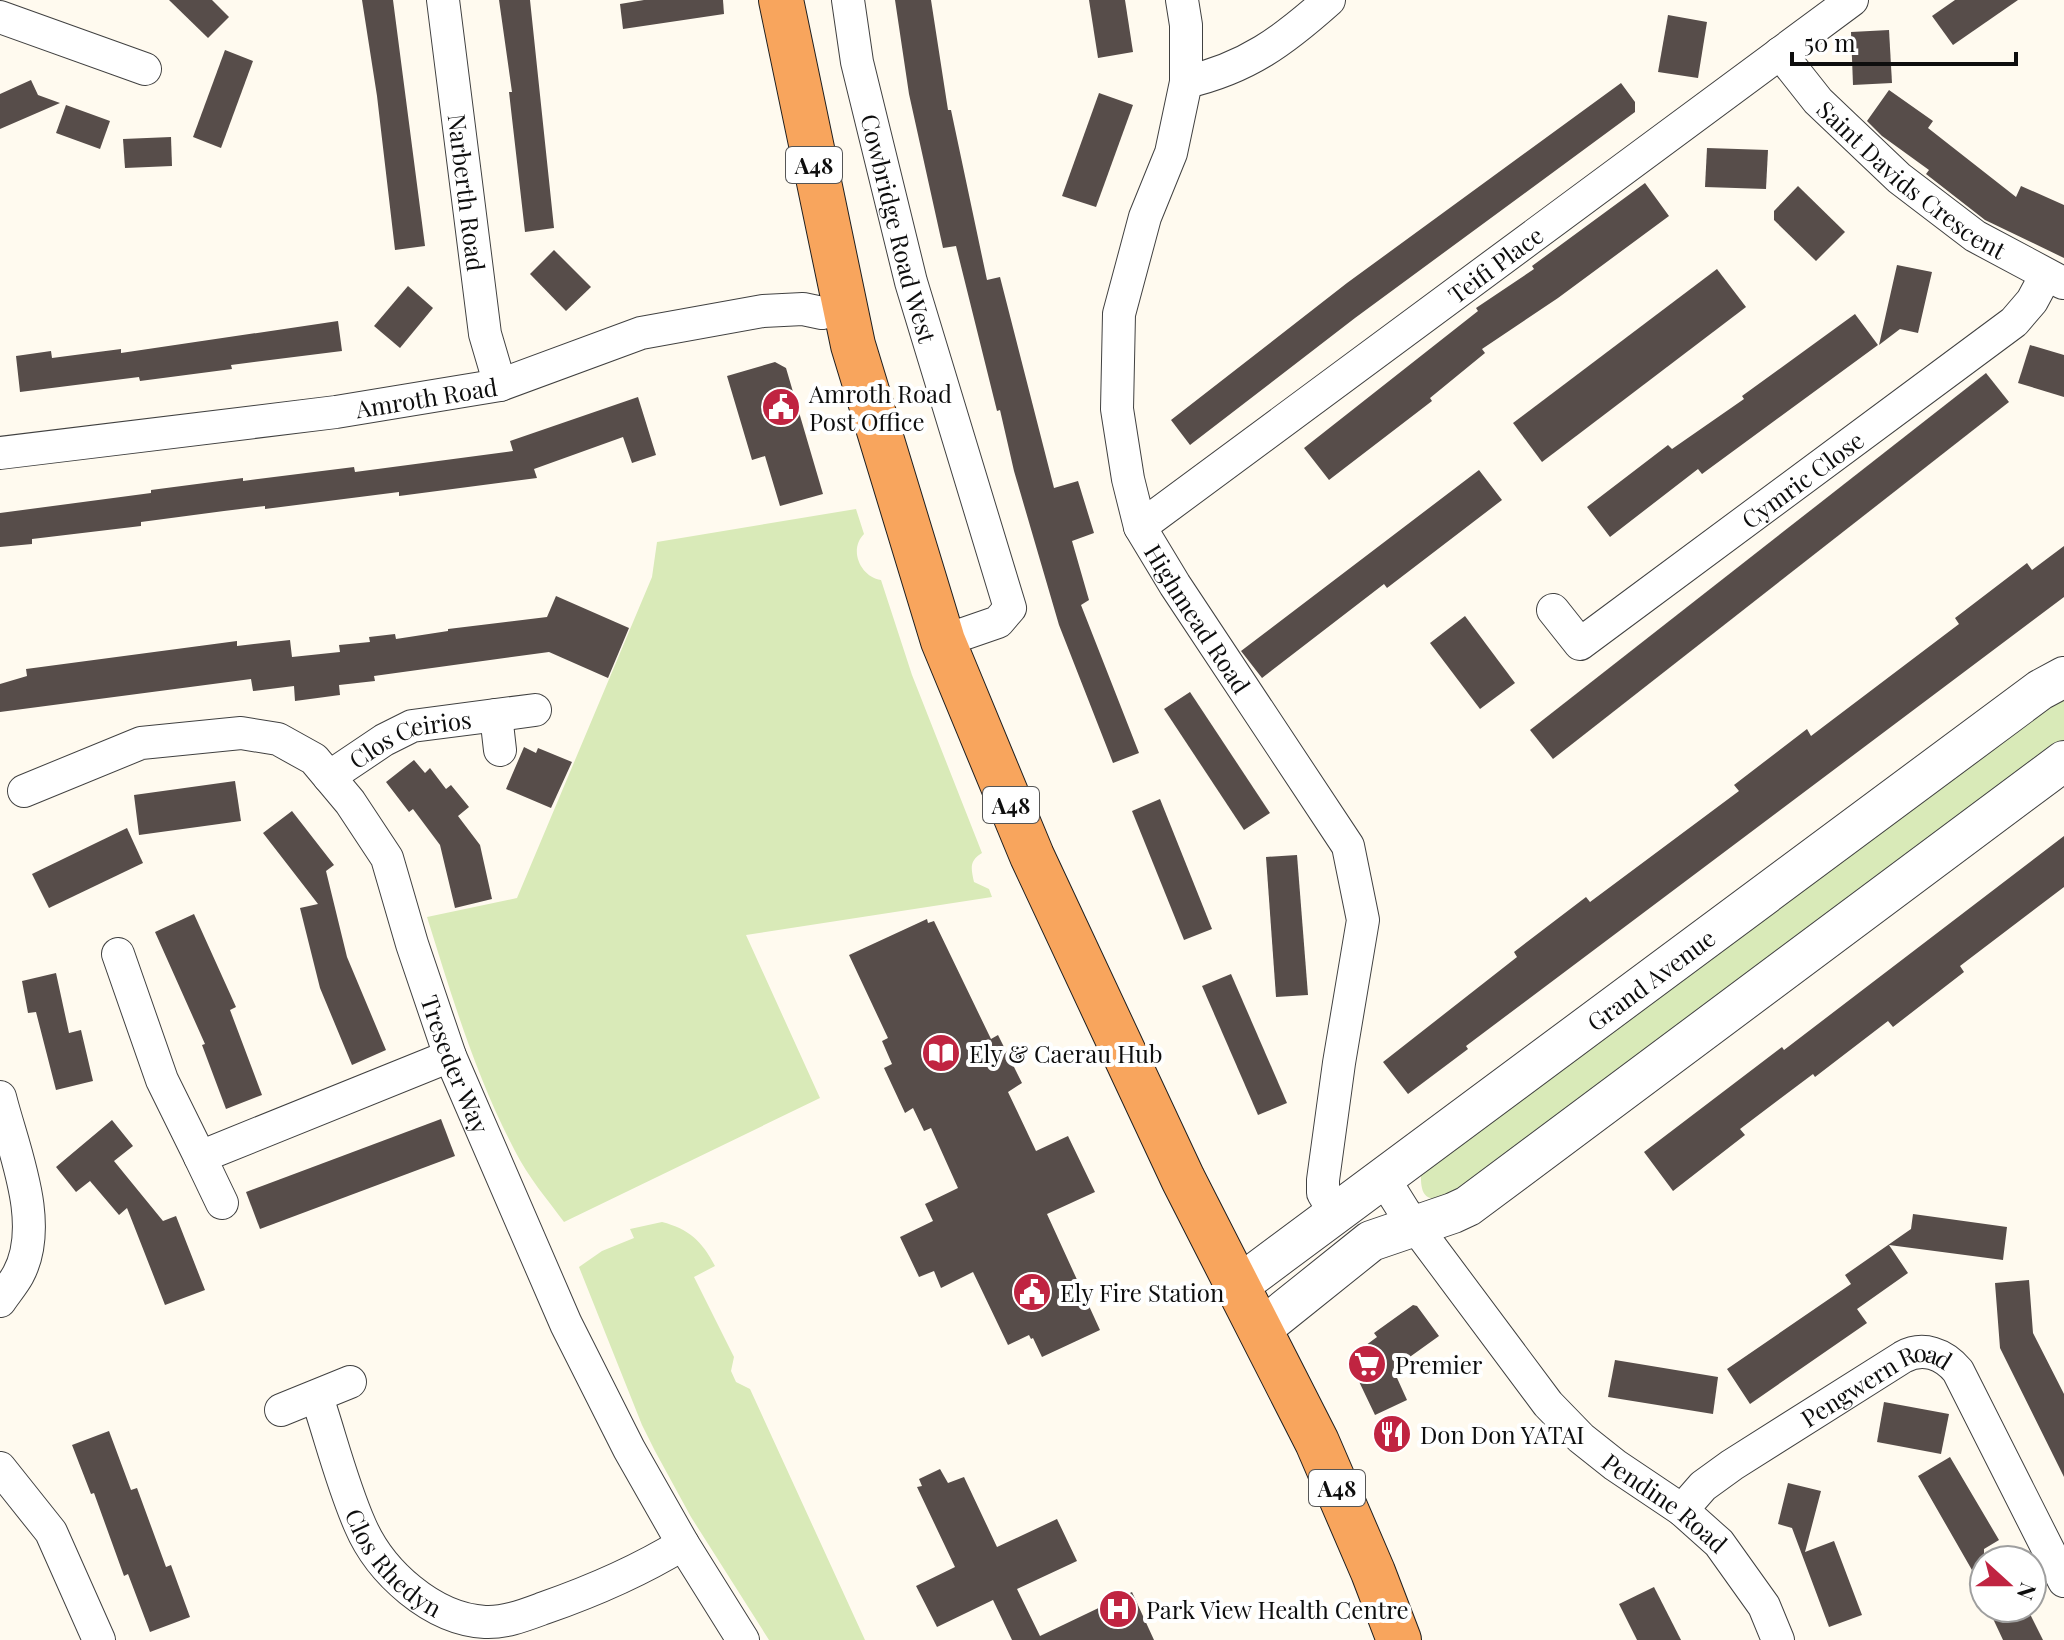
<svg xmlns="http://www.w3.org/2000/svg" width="2064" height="1640" font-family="'Playfair Display',serif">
<rect width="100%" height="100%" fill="#fffaef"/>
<g fill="#d9eab8">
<path d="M856 509 864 534C848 550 861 577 881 580L912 675 982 853C969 861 971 868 974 882L989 889 992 897 746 935 820 1098 564 1222C547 1199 528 1177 515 1151 476 1077 452 997 427 917L517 898 652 577 657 542Z"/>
<path d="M2064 690V745L1456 1198C1432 1200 1420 1203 1421 1174Z"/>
<path d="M662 1222C689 1229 702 1241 715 1266L694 1277 734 1357 731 1371 736 1382 750 1389 865 1640H769L691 1517 655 1451 642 1425 579 1267 602 1251 634 1238 630 1229Z"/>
</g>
<g fill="#574d4a">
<path d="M169 0H212L229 17 208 38Z"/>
<path d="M362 0H393L425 246 395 250 377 96Z"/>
<path d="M499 0H530L554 228 525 232 509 92H512Z"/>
<path d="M644 0H723L724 14 623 29 620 4Z"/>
<path d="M895 0H931L948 110H951L987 280 1000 277 1054 488 1078 481 1094 533 1072 541 1089 600 1081 605 1139 753 1113 763 1059 625 1014 471 1000 410 997 411 956 246 943 248 909 94Z"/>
<path d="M1089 0H1125L1133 52 1098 58Z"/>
<path d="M1955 0H2018L1953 45 1932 16Z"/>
<path d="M1668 15 1707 22 1698 78 1658 72Z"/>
<path d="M1889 30 1892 83 1853 85 1851 32Z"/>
<path d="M225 50 253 61 221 148 193 137Z"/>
<path d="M31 80 38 95 60 103 0 129V94Z"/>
<path d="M1621 83 1635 102V112L1355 318 1190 445 1171 420 1347 283Z"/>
<path d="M1889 90 1933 121 1928 128 2016 197 2021 186 2064 205V258L1985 220 1926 174 1929 170 1882 136 1867 121Z"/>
<path d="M1099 93 1133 105 1096 207 1062 196Z"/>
<path d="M66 105 110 121 100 149 56 133Z"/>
<path d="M171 137 172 166 125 168 123 139Z"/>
<path d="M1707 148 1768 150 1766 189 1705 187Z"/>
<path d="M1645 183 1669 216 1558 298 1482 349 1485 353 1430 398 1432 401 1329 480 1304 448 1478 311 1476 308 1534 269 1532 266Z"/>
<path d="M1798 186 1845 232 1816 261 1774 220V211Z"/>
<path d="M554 250 591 287 566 311 530 274Z"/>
<path d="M1897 265 1932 272 1918 333 1900 329 1879 345Z"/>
<path d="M1717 269 1746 307 1542 462 1513 423Z"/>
<path d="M408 286 433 308 400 348 374 326Z"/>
<path d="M1855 314 1878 345 1702 474 1698 469 1610 537 1587 507 1668 445 1672 449 1744 399 1742 396Z"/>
<path d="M338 321 342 351 231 365 232 369 140 381 139 377 20 392 16 356 51 351 52 358 121 349V353Z"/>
<path d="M2030 345 2064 355V397L2018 383Z"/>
<path d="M775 362 786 368 823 494 780 506 765 456 752 460 727 376Z"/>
<path d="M1986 373 2009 402 1553 759 1530 730Z"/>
<path d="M638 397 656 455 632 463 623 437 534 469 537 478 399 496V492L265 509V506L224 511 141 522V526L32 539V544L0 547V513L151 493V490L243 478V481L354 467 355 472 513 451 510 441Z"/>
<path d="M1479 470 1502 500 1387 588 1384 584 1262 678 1241 651Z"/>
<path d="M2064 546V597L1466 1046 1468 1049 1408 1094 1383 1062 1517 957 1514 952 1586 897 1590 902 1739 791 1734 785 1807 729 1811 736 1959 624 1955 618 2027 563 2032 570Z"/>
<path d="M556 596 629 628 608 678 549 652 374 676 375 681 339 685 340 695 295 701 294 686 253 691 251 679 0 712V684L27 676 26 669 237 641V646L290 640 292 657 340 652 339 645 370 642 369 637 395 634 396 639 448 631V629L547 617Z"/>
<path d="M1465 616 1515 683 1480 709 1430 643Z"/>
<path d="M1190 692 1270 813 1244 830 1164 709Z"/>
<path d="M524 747 536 753 538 748 572 762 551 808 506 789Z"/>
<path d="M414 760 425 773 430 768 446 789 451 785 469 807 458 816 480 845 492 899 455 908 440 845 413 809 409 812 386 782Z"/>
<path d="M235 781 241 821 139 835 134 795Z"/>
<path d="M1160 799 1212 929 1184 940 1132 811Z"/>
<path d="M292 811 334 865 326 871 347 957 386 1050 352 1065 320 988 300 908 318 904 263 833Z"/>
<path d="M127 828 143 863 49 908 32 874Z"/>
<path d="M2064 836V887L1960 966 1964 972 1893 1027 1888 1021 1815 1077 1813 1074 1740 1129 1745 1135 1673 1191 1644 1152 1782 1047 1784 1050Z"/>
<path d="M1297 855 1308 995 1276 997 1266 857Z"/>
<path d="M194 914 236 1007 230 1010 262 1095 226 1109 202 1045 205 1044 155 932Z"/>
<path d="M927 919 928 923 934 921 991 1039 998 1035 1022 1083 1008 1092 1036 1151 1068 1136 1095 1192 1047 1214 1100 1330 1042 1357 1033 1338 1031 1339 1029 1335 1008 1345 973 1272 941 1288 934 1271 919 1277 900 1237 933 1221 925 1204 958 1188 931 1128 924 1131 913 1108 905 1113 884 1068 892 1064 882 1041 888 1038 849 955Z"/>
<path d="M56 973 69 1033 81 1030 93 1081 56 1090 36 1012 28 1013 22 981Z"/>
<path d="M1231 974 1287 1103 1258 1115 1202 986Z"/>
<path d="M441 1119 455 1156 260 1229 246 1192Z"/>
<path d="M112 1120 133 1146 114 1161 163 1221 176 1216 205 1290 165 1305 127 1208 119 1215 90 1181 76 1192 56 1167Z"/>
<path d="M1913 1214 2007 1227 2003 1260 1889 1245 1908 1273 1857 1309 1867 1323 1750 1404 1727 1369 1851 1284 1845 1275 1911 1229Z"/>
<path d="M2029 1280 2033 1333 2064 1394V1477L2000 1348 1995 1283Z"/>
<path d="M1413 1305 1417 1306 1439 1336 1393 1369 1407 1400 1375 1415 1353 1369 1358 1351 1377 1337 1374 1333Z"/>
<path d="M1615 1360 1718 1377 1713 1414 1608 1397Z"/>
<path d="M1884 1402 1949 1414 1941 1454 1877 1442Z"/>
<path d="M109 1431 131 1490 137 1488 166 1567 171 1565 190 1617 150 1632 128 1574 124 1576 94 1493 91 1494 72 1445Z"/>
<path d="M1950 1457 1999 1540 1984 1549V1591L1918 1476Z"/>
<path d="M940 1469 948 1483 964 1477 997 1547 1057 1519 1077 1561 1017 1589 1040 1636 1132 1592 1154 1640H1012L993 1600 937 1627 916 1586 955 1567 917 1487 922 1486 919 1479Z"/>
<path d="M1788 1483 1821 1491 1805 1552 1834 1541 1862 1615 1829 1627 1792 1528 1778 1524Z"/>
<path d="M1654 1587 1681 1640H1637L1619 1604Z"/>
<path d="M1988 1608H2027L2043 1640H2003Z"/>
</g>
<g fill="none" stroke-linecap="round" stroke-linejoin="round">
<defs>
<g id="minor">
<path id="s1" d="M443 0 485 334 500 385"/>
<path id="s2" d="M848 0 857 62 911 282 1010 608 998 622 943 641"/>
<path id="s3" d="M1182 0 1186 25V82L1171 153 1145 217 1119 314 1117 409 1128 479 1140 527 1175 585 1348 846 1363 920 1339 1063 1323 1180V1193L1335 1213"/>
<path d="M0 17 145 69"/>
<path id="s4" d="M1780 53 1818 101 1899 178 1975 236 2063 283"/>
<path d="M1186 82C1247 68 1283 41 1329 0"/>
<path id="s5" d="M0 453 336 412 500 385 641 333 763 311 803 309 822 313 844 307"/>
<path id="s6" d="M1140 527 1852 0"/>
<path id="s7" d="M1553 610 1580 644 2014 322 2032 301 2046 275"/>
<path d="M496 715 500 750"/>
<path id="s8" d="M329 777 384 740 412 726 535 710"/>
<path id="s9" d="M24 791 141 743 241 733 278 739 314 759 350 802 387 858 412 944 450 1056 566 1324 629 1449 683 1544 743 1640"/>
<path d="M118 954 162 1080 200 1157 450 1056"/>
<path d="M0 1097C13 1149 46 1224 18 1275 13 1284 6 1292 0 1301"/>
<path d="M200 1157 222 1203"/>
<path id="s10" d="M1384 1179 1404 1211 1548 1404 1581 1438 1615 1465 1682 1510 1719 1543 1764 1606 1778 1640"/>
<path id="s11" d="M317 1397C331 1439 342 1484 360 1525 380 1572 432 1619 485 1622 505 1623 525 1615 544 1608 593 1591 639 1571 683 1544"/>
<path d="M281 1410 350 1382"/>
<path d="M0 1468 51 1532 99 1640"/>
<path id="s12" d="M1682 1510 1703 1486 1732 1465 1903 1357C1923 1346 1944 1354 1958 1371L2064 1581"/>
</g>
<g id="tertiary">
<path id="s13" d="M1238 1286 2040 690 2064 677"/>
<path d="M1260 1330 1371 1241 1453 1213 1468 1206 2064 761"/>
</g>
<path id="trunk" d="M781 0 853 345 943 641 1032 856 1183 1179 1317 1442 1373 1572 1399 1640"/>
</defs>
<use href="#minor" stroke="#414141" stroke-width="34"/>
<use href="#tertiary" stroke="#414141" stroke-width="42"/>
<use href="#trunk" stroke="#1f1f1f" stroke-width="46"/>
<use href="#minor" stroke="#fff" stroke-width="32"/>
<use href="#tertiary" stroke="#fff" stroke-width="40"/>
<use href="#trunk" stroke="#f8a55d" stroke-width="44"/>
</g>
<defs>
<symbol id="civic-disc" viewBox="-11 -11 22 22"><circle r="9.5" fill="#c02441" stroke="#fff"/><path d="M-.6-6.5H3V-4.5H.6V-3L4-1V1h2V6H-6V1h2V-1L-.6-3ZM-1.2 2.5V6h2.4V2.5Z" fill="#fff"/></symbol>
<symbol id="library-disc" viewBox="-11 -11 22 22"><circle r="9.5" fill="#c02441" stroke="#fff"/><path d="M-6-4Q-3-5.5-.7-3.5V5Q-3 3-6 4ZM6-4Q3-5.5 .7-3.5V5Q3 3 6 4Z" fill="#fff"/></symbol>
<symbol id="supermarket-disc" viewBox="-11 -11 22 22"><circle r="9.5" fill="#c02441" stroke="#fff"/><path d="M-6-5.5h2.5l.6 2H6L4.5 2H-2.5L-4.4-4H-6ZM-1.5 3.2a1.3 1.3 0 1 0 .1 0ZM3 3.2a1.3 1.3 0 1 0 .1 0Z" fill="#fff"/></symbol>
<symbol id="restaurant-disc" viewBox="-11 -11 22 22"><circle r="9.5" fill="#c02441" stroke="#fff"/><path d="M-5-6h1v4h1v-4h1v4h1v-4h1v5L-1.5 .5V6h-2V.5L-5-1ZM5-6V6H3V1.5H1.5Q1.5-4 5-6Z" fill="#fff"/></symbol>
<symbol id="hospital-disc" viewBox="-11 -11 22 22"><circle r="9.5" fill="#c02441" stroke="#fff"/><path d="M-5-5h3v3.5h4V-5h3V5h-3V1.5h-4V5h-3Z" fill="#fff"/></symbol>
</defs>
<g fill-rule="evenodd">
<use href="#civic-disc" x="759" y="385" width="44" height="44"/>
<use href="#library-disc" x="919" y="1031" width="44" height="44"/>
<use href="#civic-disc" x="1010" y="1270" width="44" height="44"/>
<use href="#supermarket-disc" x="1345" y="1342" width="44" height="44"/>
<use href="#restaurant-disc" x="1370" y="1412" width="44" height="44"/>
<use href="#hospital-disc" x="1096" y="1587" width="44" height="44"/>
</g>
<g text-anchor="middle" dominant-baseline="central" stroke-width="8" stroke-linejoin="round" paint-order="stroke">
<g fill="#fff" stroke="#565656" stroke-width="2">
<rect x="786" y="147" width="56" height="36" rx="6"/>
<rect x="983" y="787" width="56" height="36" rx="6"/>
<rect x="1309" y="1470" width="56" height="36" rx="6"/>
</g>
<g font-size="22" font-weight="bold" fill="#0e0e0e">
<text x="814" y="165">A48</text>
<text x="1011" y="805">A48</text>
<text x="1337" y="1488">A48</text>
</g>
<g font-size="24" fill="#0e0e0e" stroke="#fff">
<text stroke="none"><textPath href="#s4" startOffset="184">Saint Davids Crescent</textPath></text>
<text stroke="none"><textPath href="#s1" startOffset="194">Narberth Road</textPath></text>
<text stroke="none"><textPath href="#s2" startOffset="234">Cowbridge Road West</textPath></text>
<text stroke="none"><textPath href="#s6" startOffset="442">Teifi Place</textPath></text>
<text stroke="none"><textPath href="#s5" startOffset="430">Amroth Road</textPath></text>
<text stroke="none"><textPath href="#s7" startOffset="320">Cymric Close</textPath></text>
<text stroke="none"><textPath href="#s3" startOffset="648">Highmead Road</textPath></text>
<text stroke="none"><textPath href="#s8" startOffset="92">Clos Ceirios</textPath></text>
<text stroke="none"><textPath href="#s13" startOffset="514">Grand Avenue</textPath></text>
<text stroke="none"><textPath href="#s9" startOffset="646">Treseder Way</textPath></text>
<text stroke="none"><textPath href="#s12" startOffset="236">Pengwern Road</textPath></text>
<text stroke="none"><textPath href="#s10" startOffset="432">Pendine Road</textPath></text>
<text stroke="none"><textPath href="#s11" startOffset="186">Clos Rhedyn</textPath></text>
</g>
<g font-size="24" fill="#0e0e0e" stroke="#fff" text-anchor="start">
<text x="809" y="393">Amroth Road<tspan x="809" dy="28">Post Office</tspan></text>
<text x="969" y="1053">Ely &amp; Caerau Hub</text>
<text x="1060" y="1292">Ely Fire Station</text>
<text x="1395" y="1364">Premier</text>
<text x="1420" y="1434">Don Don YATAI</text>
<text x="1146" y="1609">Park View Health Centre</text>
</g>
</g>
<g transform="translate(2008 1584) rotate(111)"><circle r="38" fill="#ffffff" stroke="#9f9f9f" stroke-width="2"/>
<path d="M0-6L14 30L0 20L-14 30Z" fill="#c02441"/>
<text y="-12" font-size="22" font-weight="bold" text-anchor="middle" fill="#0e0e0e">N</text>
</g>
<path d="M1792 52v12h224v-12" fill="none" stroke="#0e0e0e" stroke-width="4"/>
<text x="1804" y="52" font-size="24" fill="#0e0e0e" stroke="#ffffff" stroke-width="6" paint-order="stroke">50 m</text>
</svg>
